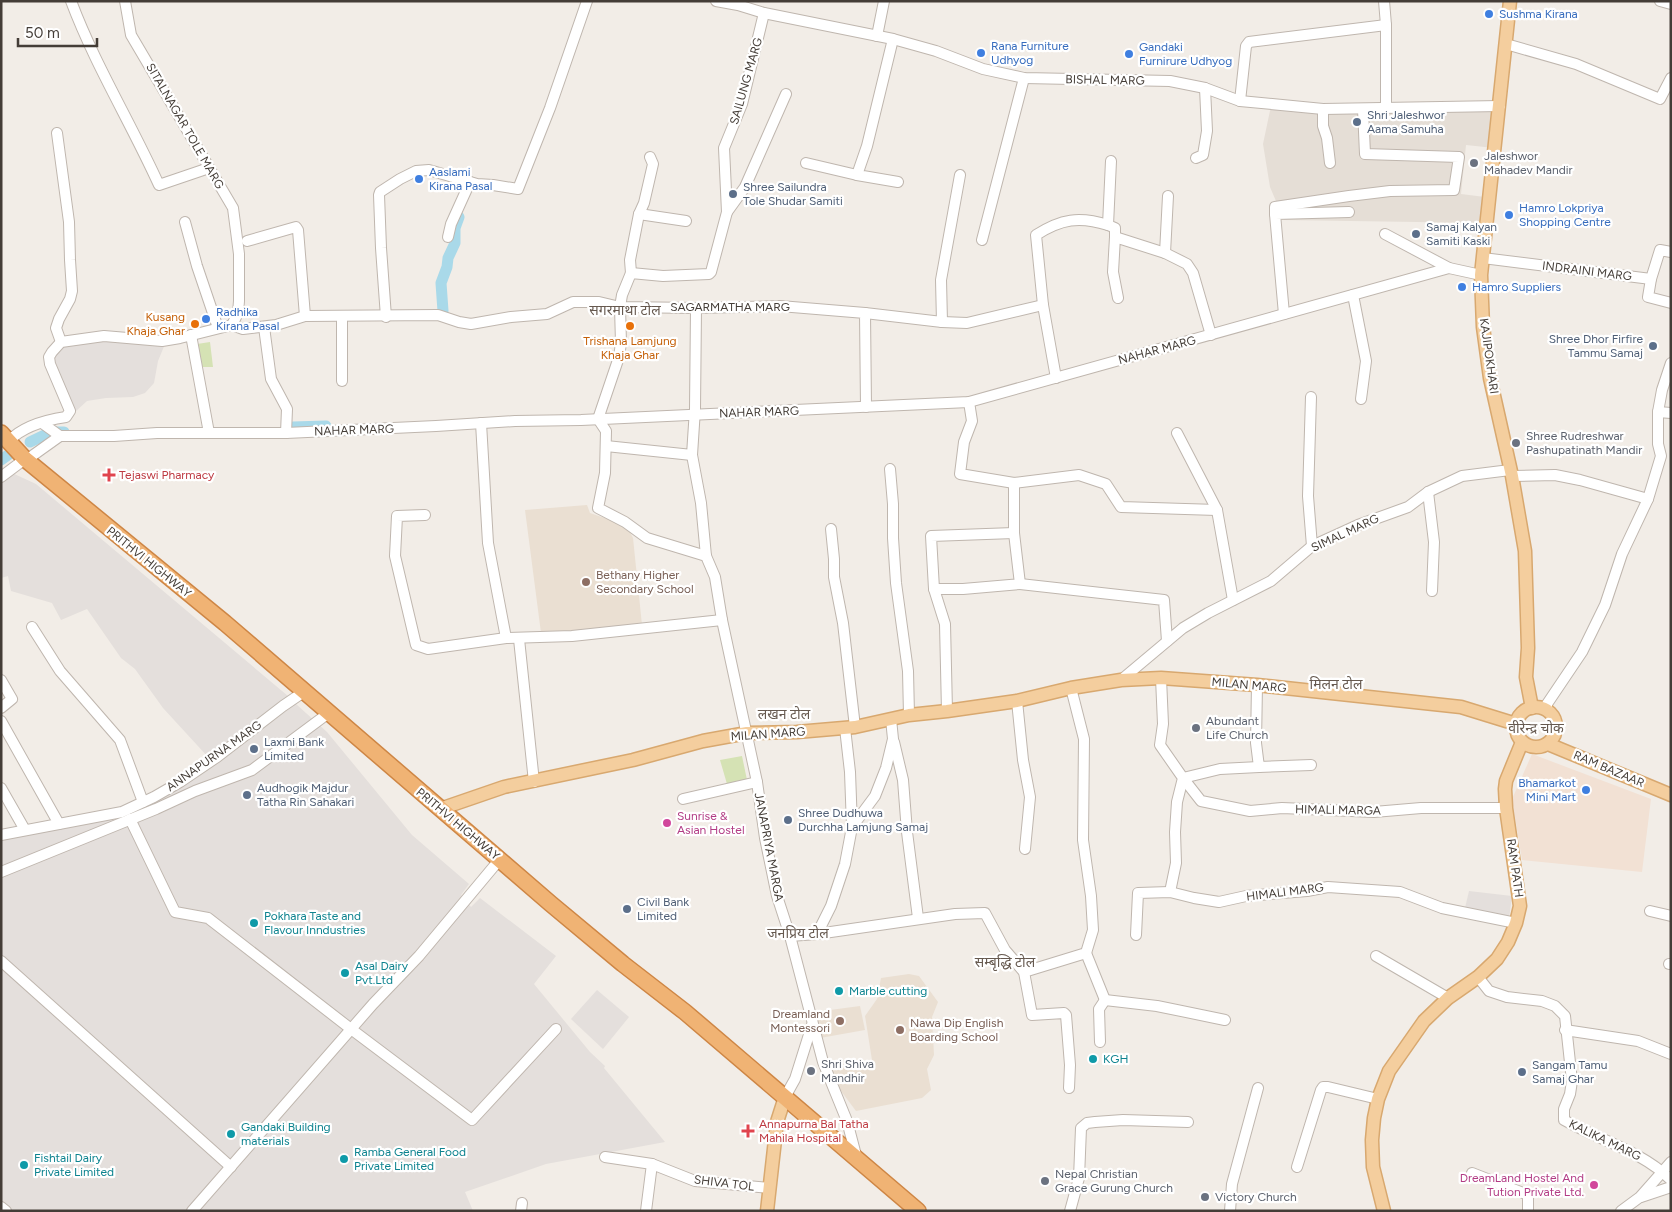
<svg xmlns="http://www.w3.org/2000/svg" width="1672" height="1212" font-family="Figtree,'Noto Sans Devanagari',sans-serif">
<rect width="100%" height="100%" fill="#f2ede7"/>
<path fill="#e5ded6" d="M1271 106 1496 109 1494 148 1466 145 1461 194 1485 197 1483 223 1284 220 1270 187 1263 144Z"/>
<path fill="#f2e1d4" d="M1532 754 1651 799 1642 872 1522 860 1512 799Z"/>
<g fill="#e4dfdc">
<path d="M117 340 165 344 158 361 154 383 145 393 133 397 106 398 87 401 76 411 69 401 52 357 62 346 91 341Z"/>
<path d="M10 472 36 484 288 696 251 728 208 757 163 708 135 669 121 658 87 609 61 620 52 603 11 591 8 576 1 578V481Z"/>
<path d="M296 704 327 732 412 835 469 884 461 895 471 907 480 898 556 956 534 984 590 1052 605 1066 604 1068 665 1142 546 1164 465 1192 473 1211H1V838L103 821 176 790Z"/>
<path d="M1469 891 1512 896 1509 919 1465 908Z"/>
<path d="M597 990 629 1017 603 1049 571 1019Z"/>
</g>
<g fill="#eadfd2">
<path d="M587 505 590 513 616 522 628 528 633 538 642 625 541 633 525 510Z"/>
<path d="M909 974 919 976 938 1002 932 1017 934 1055 927 1069 931 1090 922 1098 856 1111 835 1083 827 1067 872 1060 865 1016 877 999 881 978Z"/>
<path d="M860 1006 865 1030 820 1038 815 1012Z"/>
</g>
<g fill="#d5e2b4">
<path d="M210 342 213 367H201L197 344Z"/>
<path d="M742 756 747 780 727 784 720 760Z"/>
</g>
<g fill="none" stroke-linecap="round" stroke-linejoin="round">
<g stroke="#a9d9e9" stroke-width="11">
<path d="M443 311 441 283 447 267 448 258 455 243V228L459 217"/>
<path d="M293 427 326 426"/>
<path d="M30 442 51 432H64"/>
<path d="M1 460 8 455"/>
</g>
<defs>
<g id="minor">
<path d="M71 1C95 65 131 123 159 185L209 168"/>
<path d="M125 1 131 35 233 208 239 254V301L238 313 232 325"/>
<path d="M716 1 738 5 764 13 893 39 936 51 983 69 1024 78 1170 81 1205 88 1240 101 1323 109 1500 106"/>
<path d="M1384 1 1386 25V108"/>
<path d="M1660 1 1671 4"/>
<path d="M877 36 884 1"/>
<path d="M893 39 867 146 857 175 898 182"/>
<path d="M1506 44 1576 64 1660 99 1671 78"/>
<path d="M1240 101 1246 46 1249 42 1386 25"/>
<path d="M1323 109V126L1327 138 1330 163"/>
<path d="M57 133 69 222 70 260 72 291 70 299 59 319 56 328 61 342"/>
<path d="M1196 158 1203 155 1207 131 1205 88"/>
<path d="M1111 161 1108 225 1115 228V237"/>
<path d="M806 163 857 175"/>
<path d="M727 212 745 187 786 94"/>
<path d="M639 214 686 221"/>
<path d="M1275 214V207L1349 196 1390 191 1454 190 1459 157 1365 154 1363 109"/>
<path d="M185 222 197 266 218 328"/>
<path d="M1385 234 1449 268"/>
<path d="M448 237 451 224 470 182"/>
<path d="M982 240 1024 78"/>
<path d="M247 241 296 227 298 230 305 316"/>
<path d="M1671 252 1660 250 1651 279 1648 297 1671 303"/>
<path d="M1165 253 1168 196"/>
<path d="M1483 258 1651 279"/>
<path d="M631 273 630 260 639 214 644 203 653 164 650 157"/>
<path d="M1353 295 1366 361 1361 399"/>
<path d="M1118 298 1113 272 1115 237 1165 253 1187 264 1193 273 1211 335"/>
<path d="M1043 305 1036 235C1061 219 1079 216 1108 225"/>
<path d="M865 313 942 322 941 280 960 175"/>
<path d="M1284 314 1275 214 1349 212"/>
<path d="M386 317 381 248 379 195 380 192 400 179 416 171 429 170 477 184 493 185 518 189 550 108 587 1"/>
<path d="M942 322 967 323 1043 305 1056 378"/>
<path d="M264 327 271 379 287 409 286 433"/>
<path d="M191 335 209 433"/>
<path d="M342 381V316"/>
<path d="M1311 397 1308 496 1312 546"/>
<path d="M969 402 972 421 964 442 960 474 1014 483 1079 475 1106 484 1121 507 1217 510"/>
<path d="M1658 412 1671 413"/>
<path d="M598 419 606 431 605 473 598 508 625 522 647 538 706 556 715 577 722 620 757 782 765 838 777 896 790 936 823 1062 847 1121 857 1159"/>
<path d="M598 419 619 357 621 343 620 307 622 295 631 273 663 276 709 274 711 272 727 212 724 148 742 104 764 13"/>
<path d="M42 423 60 436"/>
<path d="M481 423 488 543 506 638"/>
<path d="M1177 433 1217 510 1233 600"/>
<path d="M9 441C23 426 46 420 66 417L70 411 50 364 49 357 52 352 61 342 104 336 162 341 180 338 232 325 243 329 276 325 305 316 438 315 459 322 471 324 511 317 547 314 573 302H599L620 307 696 308 780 306 865 313 866 407"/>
<path d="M606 446 692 455 695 409 696 308"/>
<path d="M692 455 701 503 706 556"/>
<path d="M890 469 893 504V538L896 583 908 671 909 715"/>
<path d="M1512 476 1555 475 1580 480 1648 499"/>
<path d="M1 477 25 459 32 456 60 436H114L157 433H286L436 426 515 421 581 420 969 402 1449 268 1481 275"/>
<path d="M1428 492 1434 542 1432 591"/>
<path d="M425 515 397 516 395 556 416 645 428 649 506 638 572 636 722 620"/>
<path d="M831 529 834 559V577L843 623 855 727"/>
<path d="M1020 584 1164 600 1167 641"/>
<path d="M934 589H963L1020 584 1014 533V483"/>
<path d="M32 627 60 671 120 740 143 802"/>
<path d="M519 639 534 782"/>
<path d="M1161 678 1163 724 1160 745 1183 778 1177 802 1175 832 1176 863 1170 892"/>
<path d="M1 680 12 699 1 708"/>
<path d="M1121 680 1183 628 1208 613 1271 581 1312 546 1358 525 1408 507 1428 492 1462 476 1510 470"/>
<path d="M1257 685 1256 743 1259 767 1311 765"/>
<path d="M1017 701 1023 760 1030 797 1025 849"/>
<path d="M947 711 945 624 934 589 931 536 1014 533"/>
<path d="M1547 711V704L1582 652 1605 605 1622 554 1648 499 1661 456 1658 444V412L1662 390 1671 363"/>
<path d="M1 721 59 824"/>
<path d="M845 728 850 772 852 827"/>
<path d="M894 742 903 780 907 832 918 918"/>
<path d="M1259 767 1220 769 1183 778 1201 801 1250 811 1282 808 1374 812 1421 808H1506"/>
<path d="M1 788 25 830"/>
<path d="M683 799 757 782"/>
<path d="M130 819 175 912 208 918 351 1029 472 1120 556 1029"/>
<path d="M1 835 122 812 154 797 180 782 217 757 283 706 305 691"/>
<path d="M1 872 156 809 195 791 252 770 330 712"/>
<path d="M1650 911 1671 916"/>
<path d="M817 934 955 914 985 913 1005 950 1024 972 1032 1015 1064 1013 1066 1015 1070 1065 1069 1088"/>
<path d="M1136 935 1138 893 1170 892 1194 898 1219 902 1246 896 1307 891 1328 887 1400 892 1442 908 1516 923"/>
<path d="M790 936 817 934 831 906 845 864 852 827 875 796 886 768 893 739 891 719"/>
<path d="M1086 953 1105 1000"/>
<path d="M1376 956 1448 998"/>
<path d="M1 961 231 1167"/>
<path d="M1669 964H1671"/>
<path d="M1024 972 1086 953 1093 930 1091 896 1083 840 1084 739 1071 688"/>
<path d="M1478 977 1489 991 1507 997 1542 1001 1555 1006 1565 1016 1572 1081 1570 1094 1564 1109V1120C1599 1140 1642 1151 1671 1180"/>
<path d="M1105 1000 1157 1006 1225 1020"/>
<path d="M1565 1030 1638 1041 1671 1054"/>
<path d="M1100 1042 1099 1009 1105 1000"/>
<path d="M785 1097 795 1079 812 1025"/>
<path d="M605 1157 652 1164 695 1181 770 1188"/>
<path d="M1297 1167 1321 1090 1323 1087H1328L1378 1099"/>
<path d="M1472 1173 1528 1195V1211"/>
<path d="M1641 1197 1671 1187"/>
<path d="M1 1207 6 1211"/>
<path d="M192 1211 373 1004 419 956 500 859"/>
<path d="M521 1211 522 1203"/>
<path d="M646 1211 652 1164"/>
<path d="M1070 1211 1079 1178 1081 1128 1087 1123 1095 1122 1123 1120 1188 1122"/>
<path d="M1230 1211 1232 1184 1258 1088"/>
<path d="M1621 1211 1640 1197 1671 1162"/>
</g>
<g id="major">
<path d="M1510 1 1481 275 1483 327 1490 378 1512 476 1525 551 1528 648 1526 677 1532 708"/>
<circle cx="1536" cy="727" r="20"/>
<path d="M1548 744 1671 795"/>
<path d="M440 809 504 787 633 760 703 741 747 733 797 732 855 727 909 715 947 711 1017 701 1071 688 1121 680 1161 678 1257 685 1461 707 1516 724"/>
<path d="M767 1211 777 1122 785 1097"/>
<path d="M1384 1211 1373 1167 1372 1140 1374 1118 1378 1099 1389 1071 1424 1021 1448 998 1478 977 1497 959 1508 942 1516 923 1520 906 1506 808 1505 789 1506 781 1522 742"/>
</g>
<path id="highway" d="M1 433 25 459 225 623 551 904 623 964 685 1012 918 1211"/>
</defs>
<use href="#minor" stroke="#bfb6ae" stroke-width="12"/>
<use href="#major" stroke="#d8a86f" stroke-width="15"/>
<use href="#highway" stroke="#ce8645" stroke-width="18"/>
<use href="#minor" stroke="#fff" stroke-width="10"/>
<use href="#major" stroke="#f4ce9e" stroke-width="12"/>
<use href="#highway" stroke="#f0b374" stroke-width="15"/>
</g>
<g fill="#3f7fe0" stroke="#fff" stroke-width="2">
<circle cx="1489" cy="14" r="5"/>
<circle cx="981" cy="53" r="5"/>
<circle cx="1129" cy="54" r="5"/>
<circle cx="419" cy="179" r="5"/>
<circle cx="1509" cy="215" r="5"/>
<circle cx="1462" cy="287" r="5"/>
<circle cx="206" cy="319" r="5"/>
<circle cx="1586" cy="790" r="5"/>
</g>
<g fill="#5c6f8a" stroke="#fff" stroke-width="2">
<circle cx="1357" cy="122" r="5"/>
<circle cx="733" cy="194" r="5"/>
<circle cx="1416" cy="234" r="5"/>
<circle cx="1653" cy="346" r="5"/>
<circle cx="254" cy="749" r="5"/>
<circle cx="247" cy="795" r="5"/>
<circle cx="788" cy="820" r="5"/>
<circle cx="627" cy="909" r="5"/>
<circle cx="1522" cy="1072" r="5"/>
</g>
<g fill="#6b7280" stroke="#fff" stroke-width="2">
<circle cx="1474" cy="163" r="5"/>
<circle cx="1516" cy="443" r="5"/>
<circle cx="1196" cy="728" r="5"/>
<circle cx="811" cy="1071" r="5"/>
<circle cx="1045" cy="1181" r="5"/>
<circle cx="1205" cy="1197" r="5"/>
</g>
<g fill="#e8710a" stroke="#fff" stroke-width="2">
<circle cx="195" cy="324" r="5"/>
<circle cx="630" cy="326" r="5"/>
</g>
<g fill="#e0444e" stroke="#fff" stroke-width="2">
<path d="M106.5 467.5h5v5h5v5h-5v5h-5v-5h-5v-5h5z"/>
<path d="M745.5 1123.5h5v5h5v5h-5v5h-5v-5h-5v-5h5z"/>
</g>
<g fill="#8d6e63" stroke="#fff" stroke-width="2">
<circle cx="586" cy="582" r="5"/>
<circle cx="840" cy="1021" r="5"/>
<circle cx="900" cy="1030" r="5"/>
</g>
<g fill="#d1479c" stroke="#fff" stroke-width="2">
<circle cx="667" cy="823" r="5"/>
<circle cx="1594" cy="1185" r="5"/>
</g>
<g fill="#0f9aa8" stroke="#fff" stroke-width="2">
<circle cx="254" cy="923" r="5"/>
<circle cx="345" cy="973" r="5"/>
<circle cx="839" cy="991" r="5"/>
<circle cx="1093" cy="1059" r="5"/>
<circle cx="231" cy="1134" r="5"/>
<circle cx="344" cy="1159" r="5"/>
<circle cx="24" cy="1165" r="5"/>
</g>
<g text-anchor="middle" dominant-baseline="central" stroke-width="4.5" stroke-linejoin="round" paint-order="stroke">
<g font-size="12" fill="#366cbe" stroke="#fff" text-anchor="start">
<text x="1499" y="14">Sushma Kirana</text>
<text x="991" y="46">Rana Furniture<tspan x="991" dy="14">Udhyog</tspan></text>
<text x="1139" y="47">Gandaki<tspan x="1139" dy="14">Furnirure Udhyog</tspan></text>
<text x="429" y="172">Aaslami<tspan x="429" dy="14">Kirana Pasal</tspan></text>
<text x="1519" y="208">Hamro Lokpriya<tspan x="1519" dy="14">Shopping Centre</tspan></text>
<text x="1472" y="287">Hamro Suppliers</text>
<text x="216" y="312">Radhika<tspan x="216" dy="14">Kirana Pasal</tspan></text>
<text x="1576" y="783" text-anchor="end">Bhamarkot<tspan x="1576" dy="14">Mini Mart</tspan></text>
</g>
<g font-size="12" fill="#443d37" stroke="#fff">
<text transform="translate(1105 80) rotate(1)">BISHAL MARG</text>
<text transform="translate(746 81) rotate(-74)">SAILUNG MARG</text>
<text transform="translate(185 126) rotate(60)">SITALNAGAR TOLE MARG</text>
<text transform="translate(1587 271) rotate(7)">INDRAINI MARG</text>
<text x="730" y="307">SAGARMATHA MARG</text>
<text transform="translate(1157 350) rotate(-15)">NAHAR MARG</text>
<text transform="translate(1489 356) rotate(82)">KAJIPOKHARI</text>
<text transform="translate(759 412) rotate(-2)">NAHAR MARG</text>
<text transform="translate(354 430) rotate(-2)">NAHAR MARG</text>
<text transform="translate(1345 533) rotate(-25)">SIMAL MARG</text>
<text transform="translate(149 562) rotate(39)">PRITHVI HIGHWAY</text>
<text transform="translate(1249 685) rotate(5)">MILAN MARG</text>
<text transform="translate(768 734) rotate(-4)">MILAN MARG</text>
<text transform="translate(214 756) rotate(-35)">ANNAPURNA MARG</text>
<text transform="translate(1609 769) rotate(23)">RAM BAZAAR</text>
<text transform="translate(1338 810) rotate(1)">HIMALI MARGA</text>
<text transform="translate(458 824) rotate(40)">PRITHVI HIGHWAY</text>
<text transform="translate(769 847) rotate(79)">JANAPRIYA MARGA</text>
<text transform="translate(1515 868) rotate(82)">RAM PATH</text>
<text transform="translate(1285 892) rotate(-7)">HIMALI MARG</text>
<text transform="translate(1605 1140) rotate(26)">KALIKA MARG</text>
<text transform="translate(724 1183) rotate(7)">SHIVA TOL</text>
</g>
<g font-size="12" fill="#4e5e75" stroke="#fff" text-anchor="start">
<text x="1367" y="115">Shri Jaleshwor<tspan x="1367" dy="14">Aama Samuha</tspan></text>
<text x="743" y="187">Shree Sailundra<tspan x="743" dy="14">Tole Shudar Samiti</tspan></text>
<text x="1426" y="227">Samaj Kalyan<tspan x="1426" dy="14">Samiti Kaski</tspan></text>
<text x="1643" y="339" text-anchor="end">Shree Dhor Firfire<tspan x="1643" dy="14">Tammu Samaj</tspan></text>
<text x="264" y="742">Laxmi Bank<tspan x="264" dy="14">Limited</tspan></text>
<text x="257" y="788">Audhogik Majdur<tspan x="257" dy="14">Tatha Rin Sahakari</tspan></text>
<text x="798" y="813">Shree Dudhuwa<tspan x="798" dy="14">Durchha Lamjung Samaj</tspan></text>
<text x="637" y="902">Civil Bank<tspan x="637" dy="14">Limited</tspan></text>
<text x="1532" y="1065">Sangam Tamu<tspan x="1532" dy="14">Samaj Ghar</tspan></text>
</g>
<g font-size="12" fill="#5b616d" stroke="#fff" text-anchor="start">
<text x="1484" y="156">Jaleshwor<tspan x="1484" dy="14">Mahadev Mandir</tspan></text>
<text x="1526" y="436">Shree Rudreshwar<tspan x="1526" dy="14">Pashupatinath Mandir</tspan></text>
<text x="1206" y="721">Abundant<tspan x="1206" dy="14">Life Church</tspan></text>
<text x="821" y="1064">Shri Shiva<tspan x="821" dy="14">Mandhir</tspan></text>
<text x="1055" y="1174">Nepal Christian<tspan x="1055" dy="14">Grace Gurung Church</tspan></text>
<text x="1215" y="1197">Victory Church</text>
</g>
<g font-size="12" fill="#c56008" stroke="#fff" text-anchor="end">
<text x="185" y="317">Kusang<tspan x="185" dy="14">Khaja Ghar</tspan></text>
<text x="630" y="341" text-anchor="middle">Trishana Lamjung<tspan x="630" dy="14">Khaja Ghar</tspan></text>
</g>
<g font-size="12" fill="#be3a42" stroke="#fff" text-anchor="start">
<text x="119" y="475">Tejaswi Pharmacy</text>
<text x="759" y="1124">Annapurna Bal Tatha<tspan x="759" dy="14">Mahila Hospital</tspan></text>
</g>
<g font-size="12" fill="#785e54" stroke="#fff" text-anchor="start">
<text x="596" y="575">Bethany Higher<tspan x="596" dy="14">Secondary School</tspan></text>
<text x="830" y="1014" text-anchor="end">Dreamland<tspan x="830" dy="14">Montessori</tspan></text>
<text x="910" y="1023">Nawa Dip English<tspan x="910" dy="14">Boarding School</tspan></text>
</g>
<g font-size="12" fill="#b23c85" stroke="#fff" text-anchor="start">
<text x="677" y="816">Sunrise &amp;<tspan x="677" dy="14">Asian Hostel</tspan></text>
<text x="1584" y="1178" text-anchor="end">DreamLand Hostel And<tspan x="1584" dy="14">Tution Private Ltd.</tspan></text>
</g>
<g font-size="12" fill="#0d838f" stroke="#fff" text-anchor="start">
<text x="264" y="916">Pokhara Taste and<tspan x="264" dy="14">Flavour Inndustries</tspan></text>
<text x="355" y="966">Asal Dairy<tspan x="355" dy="14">Pvt.Ltd</tspan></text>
<text x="849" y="991">Marble cutting</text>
<text x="1103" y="1059">KGH</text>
<text x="241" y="1127">Gandaki Building<tspan x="241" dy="14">materials</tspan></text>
<text x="354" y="1152">Ramba General Food<tspan x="354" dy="14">Private Limited</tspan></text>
<text x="34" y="1158">Fishtail Dairy<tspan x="34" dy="14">Private Limited</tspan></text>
</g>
<g font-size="14" fill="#66594f" stroke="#fff">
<text x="625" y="310">सगरमाथा टोल</text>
<text x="1336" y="684">मिलन टोल</text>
<text x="784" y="714">लखन टोल</text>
<text x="1536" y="728">वीरेन्द्र चोक</text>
<text x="798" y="933">जनप्रिय टोल</text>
<text x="1005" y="962">सम्बृद्धि टोल</text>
</g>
</g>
<rect width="1672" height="1212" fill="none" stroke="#443d37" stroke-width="5"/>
<path d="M18 38v8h79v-8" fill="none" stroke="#443d37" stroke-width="2.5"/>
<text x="25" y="38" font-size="15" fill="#443d37" stroke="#ffffff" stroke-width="4" paint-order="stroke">50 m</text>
</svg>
